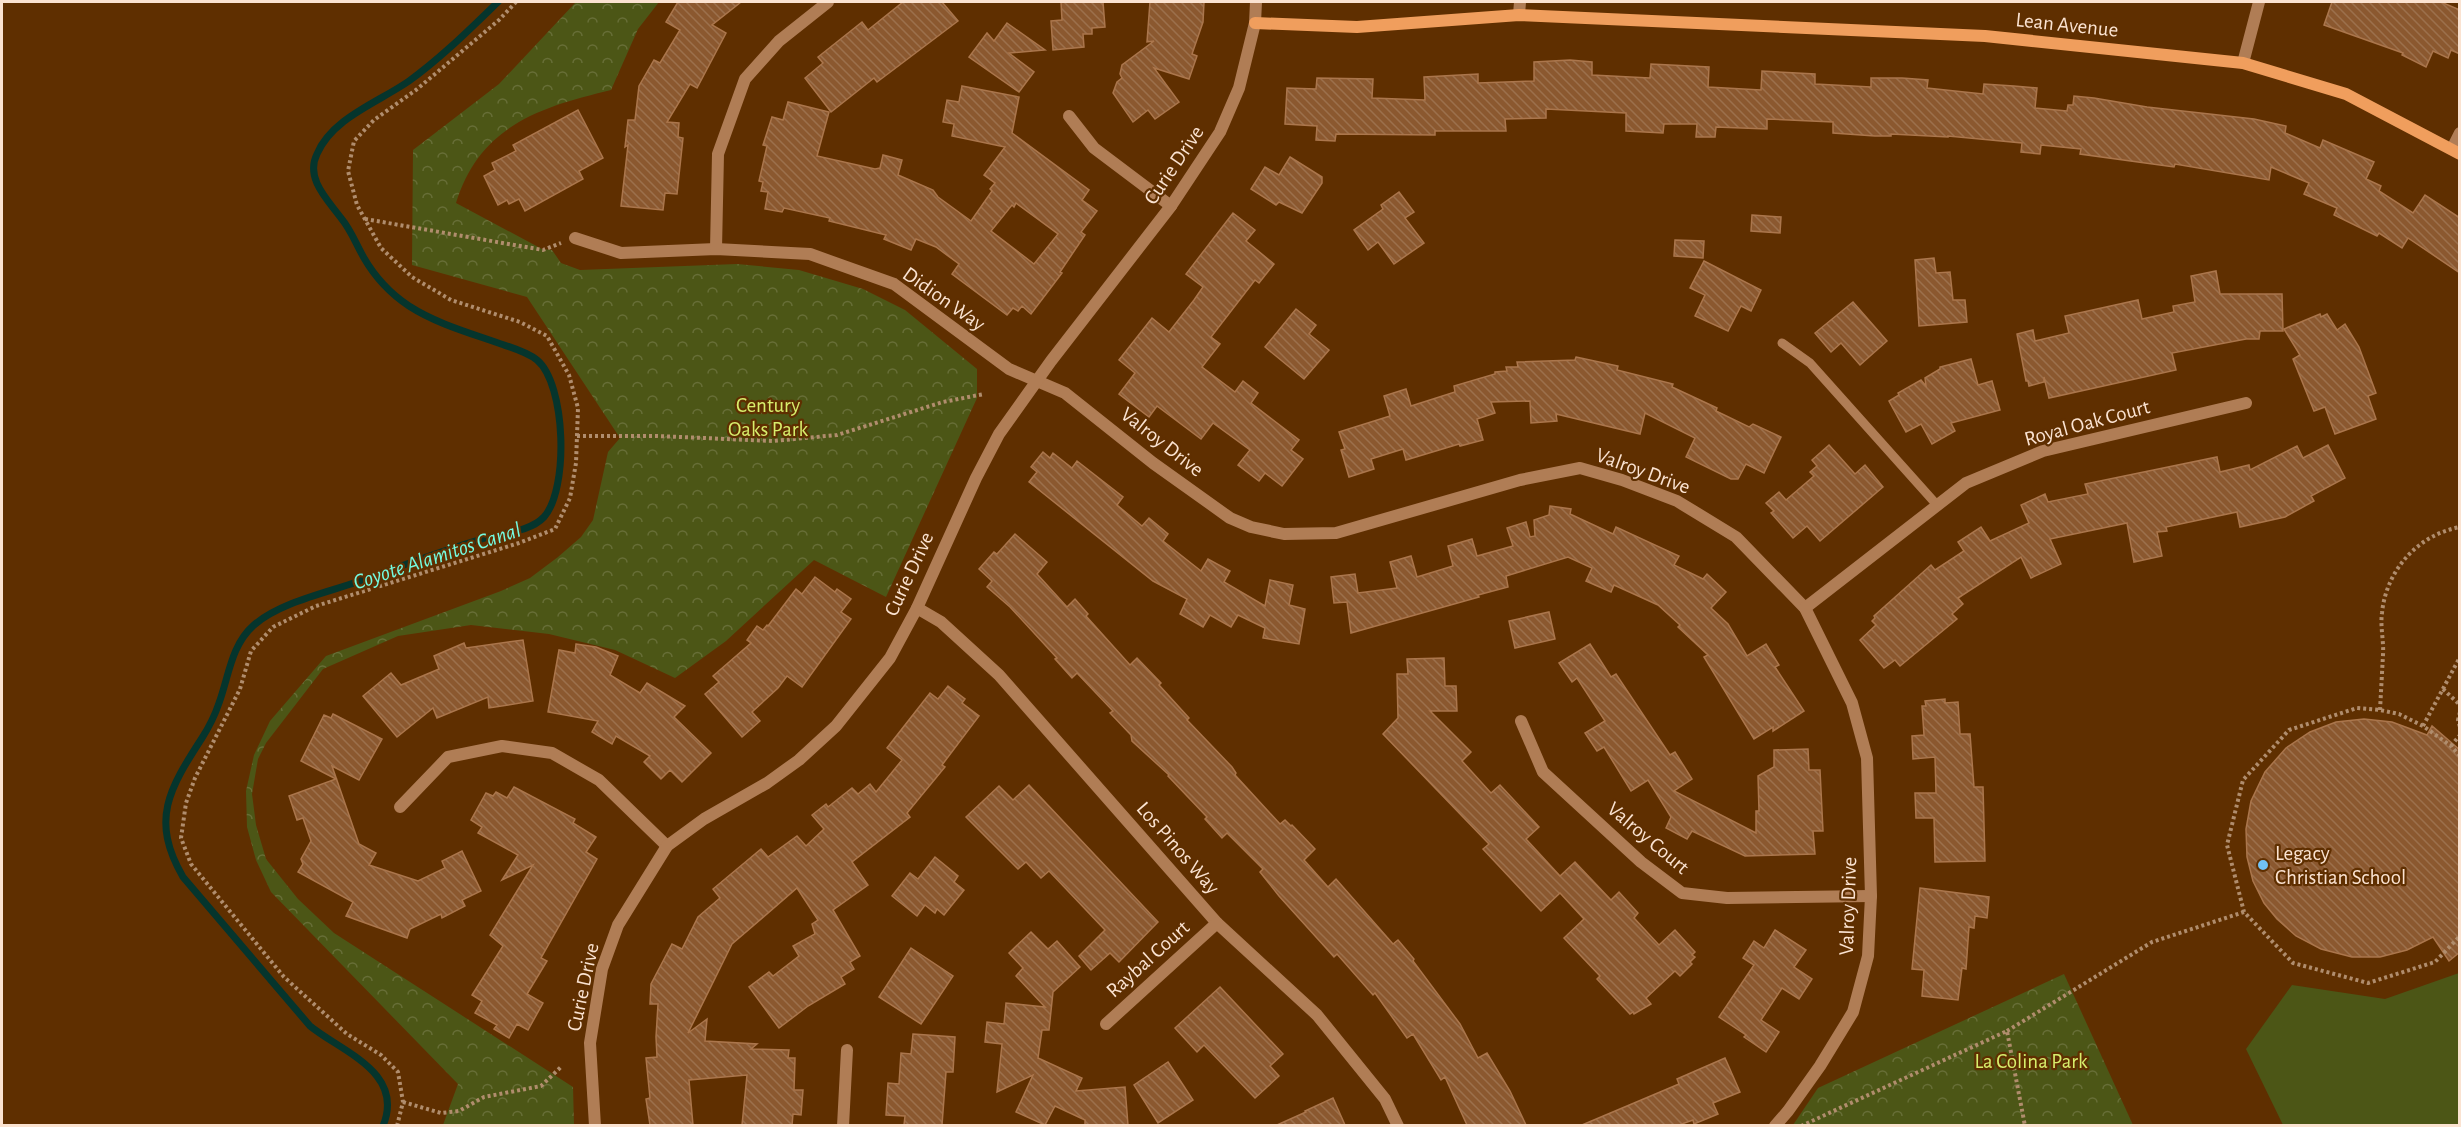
<svg xmlns="http://www.w3.org/2000/svg" width="2461" height="1127" font-family="'Alegreya Sans',sans-serif">
<defs>
<pattern id="park-crowns" width="20" height="18" patternUnits="userSpaceOnUse" patternTransform="scale(1.5)"><rect width="20" height="18" fill="#4c5616"/><path d="M2 6a3 3 0 1 1 6 0M12 15a3 3 0 1 1 6 0" fill="none" stroke="#676e37"/></pattern>
<pattern id="building-back-hatch" width="6" height="6" patternUnits="userSpaceOnUse" patternTransform="scale(1.5)"><rect width="6" height="6" fill="#8b582f"/><path d="M-1 5l2 2M0 0l6 6M5-1l2 2" fill="none" stroke="#9c704c"/></pattern>
</defs>
<rect width="100%" height="100%" fill="#5f2f00"/>
<path fill="#4c5616" d="M2459 973V1125H2283L2246 1049 2292 985 2385 999Z"/>
<g fill="url(#park-crowns)">
<path d="M576 2H659L638 29 611 90C541 107 480 125 456 203L542 249 552 250 561 263 580 270 737 264 799 270 863 289 905 310 977 369V398L886 597 814 560 726 641 675 678 615 650 549 634 471 625 398 636 323 669 266 743 258 759 252 794 256 825 266 859 298 899 334 933 573 1087 574 1125H443L458 1084 271 892 256 860 247 827 246 791 254 755 270 721 326 656 501 591 530 578 558 557 581 537 593 520 608 452 620 438 527 297 412 265 413 150 499 84Z"/>
<path d="M2064 974 2133 1125H1793L1818 1088Z"/>
</g>
<g fill="none" stroke-linecap="round" stroke-linejoin="round">
<path stroke="#05352d" stroke-width="7" d="M383 1126C405 1072 342 1052 310 1026L183 877C150 820 169 789 202 738 209 727 215 715 219 703 229 676 231 645 254 625 279 603 325 593 357 582 399 567 440 551 482 539 502 533 530 532 544 517 569 489 566 384 537 360 527 352 513 348 501 344 470 333 437 324 409 306 391 294 375 277 364 258 356 244 351 230 341 218 327 199 305 178 317 154 332 118 379 102 409 81 441 58 470 29 498 2"/>
</g>
<g fill="url(#building-back-hatch)" stroke="#ab764c" stroke-width="1.5" fill-rule="evenodd">
<path d="M678 2H741L712 25 726 33 697 88 690 84 667 122 679 123 678 137 683 138 677 194 665 193 663 210 621 206 628 145 625 147 628 120H635L639 86 654 60 660 63 680 30 666 22Z"/>
<path d="M903 2H942L958 21 877 82 874 78 831 112 805 78 823 63 818 57 862 22 868 30Z"/>
<path d="M1061 2H1103L1105 27 1092 28V34H1083L1084 47 1053 50 1051 21 1062 20Z"/>
<path d="M1150 2H1204L1203 22 1192 54 1197 56 1189 79 1154 68 1179 102 1155 119 1148 110 1133 122 1113 93 1117 82 1122 78 1120 74 1122 65 1154 41 1147 42Z"/>
<path d="M2332 2H2441L2460 10V54L2451 50 2448 58 2433 51 2426 67 2402 55 2403 53 2324 25Z"/>
<path d="M1007 23 1045 50 1009 53 1034 72 1019 92 969 57 987 33 994 41Z"/>
<path d="M1570 60 1592 62V75L1650 78 1651 64 1709 67 1708 87 1761 90 1762 71 1815 74V84L1871 87V78H1902L1928 80 1927 88 1983 94 1984 84 2014 86 2037 88 2035 108 2067 111 2068 105H2073L2074 96 2094 98 2147 107 2254 119 2286 126 2285 133 2320 148 2323 140 2374 162 2366 179 2381 186 2379 191 2413 213 2425 195 2460 218V273L2408 238 2402 248 2379 233 2377 236 2334 215 2337 208 2304 194 2309 183 2271 167 2269 180 2175 164 2174 167 2080 154 2081 149 2041 145 2040 154 2021 152 2022 143 1948 136V137L1891 134V136H1875L1833 133V122L1767 119V129L1716 127 1715 137H1696L1697 124H1664L1663 133 1626 131V113L1546 109V118L1505 119 1506 131H1435V135L1336 134 1335 141 1316 140 1317 126 1285 124 1287 88 1316 89 1317 78 1373 79 1372 98 1425 100 1424 77 1478 74V83L1534 81V62Z"/>
<path d="M962 86 1019 97 1012 133 1089 190 1082 200 1097 211 1081 232 1085 235 1060 272 1062 273 1031 314 1022 306 1018 311 1013 308 1007 315 952 274 959 264 936 247 916 239 911 250 884 239 886 235 829 221 830 218 784 208 782 212 765 209 768 192 761 191 763 182 759 181 767 146 763 145 772 117 783 120 788 102 829 112 817 156 875 169 880 168 883 155 902 160 898 175 933 190 938 197 971 221 992 191 990 189 995 183 984 175 1005 147 952 136 954 124 943 122 947 100 959 102ZM1016 203 1058 234 1034 264 991 231 1012 205 1014 207Z"/>
<path d="M578 110 603 158 579 171 583 179 525 211 519 199 509 204 507 200 498 205 484 176 495 170 492 163 516 151 513 145Z"/>
<path d="M1290 157 1322 177V183L1302 213 1279 202 1276 205 1251 189 1265 167 1279 175Z"/>
<path d="M1399 192 1414 212 1405 218 1424 243 1394 264 1378 242 1368 250 1354 230 1383 209 1381 205Z"/>
<path d="M1233 213 1255 230 1246 241 1274 264 1259 283 1255 280 1211 337 1220 344 1202 367 1235 392 1243 381 1258 393 1251 403 1299 440 1291 450 1303 459 1282 486 1265 473 1259 481 1238 465 1250 450 1213 423 1201 439 1157 406 1149 417 1119 394 1135 373 1119 360 1152 318 1169 332 1194 300 1203 287 1186 274Z"/>
<path d="M1752 215 1781 217 1780 233 1751 231Z"/>
<path d="M1675 240 1704 241 1703 258 1674 256Z"/>
<path d="M1934 258 1936 273 1950 272 1953 300H1965L1967 322 1919 326 1915 260Z"/>
<path d="M1704 261 1761 290 1751 311 1741 306 1728 331 1695 316 1705 295 1690 288Z"/>
<path d="M2216 271 2220 294H2282L2283 331H2260L2259 339H2246L2172 353 2176 370 2049 398 2044 377V382L2029 386 2028 381H2026L2017 334 2033 330 2035 341 2069 333 2065 316 2138 300 2142 319 2174 312 2173 306 2195 302 2191 276Z"/>
<path d="M1853 302 1887 341 1860 365 1841 343 1831 352 1815 333Z"/>
<path d="M1296 309 1316 325 1309 334 1329 350 1304 379 1265 347Z"/>
<path d="M2320 314 2321 317 2327 314 2337 330 2345 324 2359 347 2376 393 2368 396 2376 419 2335 434 2325 407 2314 411 2293 359 2300 355 2284 329Z"/>
<path d="M1576 357 1618 366 1617 370 1673 384 1672 387 1717 408 1716 411 1749 427 1753 424 1781 437 1764 473 1746 464 1738 479H1731L1686 457 1695 438 1645 413 1640 434 1556 414 1557 421 1531 423 1530 401 1491 402 1495 413 1477 419 1483 440 1460 446 1459 444 1406 460 1403 449 1371 459 1374 469 1349 477 1341 450 1345 449 1339 432 1390 416 1384 396 1406 389 1411 406 1455 392 1454 386 1495 374V372L1507 371 1506 367H1518L1517 362 1575 360Z"/>
<path d="M1971 359 1978 385 1992 381 2000 410 1951 423 1955 431 1932 444 1921 424 1906 432 1889 401 1899 395 1898 393 1921 380 1926 386 1925 378 1940 369V367Z"/>
<path d="M1829 445 1855 474 1865 465 1883 487 1820 541 1807 526 1793 538 1771 513 1774 511 1766 503 1779 492 1786 500 1814 476 1810 472 1817 466 1812 460Z"/>
<path d="M2328 445 2345 478 2311 496 2314 501 2285 517 2240 527 2237 512 2166 527 2167 531 2157 532 2162 556 2134 562 2127 523 2050 539 2061 564 2031 578 2021 557 1958 598 1963 604 1952 614 1957 619 1900 666 1895 660 1884 668 1860 640 1876 625 1872 621 1875 618 1874 616 1931 565 1935 570 1964 551 1958 542 1981 527 1990 541 2029 523 2021 505 2045 494 2048 502 2088 494 2085 484 2217 457 2220 472 2249 465 2250 470 2297 446 2303 458Z"/>
<path d="M1043 452 1050 458 1053 453 1072 468 1077 461 1123 497 1117 505 1142 526 1149 518 1168 534 1163 541 1201 571 1208 559 1230 571 1224 582 1265 606 1270 580 1293 585 1289 605 1305 609 1299 644 1263 638 1265 628 1238 615 1231 627 1210 615 1203 627 1180 614 1187 599 1153 581 1029 482 1037 472 1031 467Z"/>
<path d="M1550 506 1571 509 1570 514 1613 534 1616 527 1679 556 1674 565 1703 579 1707 574 1726 592 1711 608 1728 624 1747 656 1766 644 1779 665 1775 667 1804 711 1773 731V727L1754 739 1704 657 1708 655 1678 627 1680 625 1658 605 1614 585 1611 592 1586 581 1592 568 1568 557 1506 576 1508 587 1478 595 1479 597 1351 633 1347 602 1334 603 1331 577 1355 574 1358 593 1397 588 1390 562 1411 556 1417 577 1453 566 1448 546 1472 539 1477 556 1513 546 1507 528 1526 522 1530 537 1535 536 1534 520 1549 515Z"/>
<path d="M1015 534 1047 562 1037 574 1067 607 1075 599 1088 614 1086 616 1130 665 1137 658 1161 683 1159 685 1189 718 1187 720 1232 767 1236 773 1235 775 1280 824 1285 820 1291 826 1292 825 1315 849 1304 860 1328 887 1336 879 1393 944 1398 940 1414 959 1413 961 1460 1024 1478 1058 1487 1053 1510 1091 1526 1125H1467L1445 1077 1441 1080 1413 1034 1407 1038 1375 993 1373 995 1337 954 1334 957 1279 896 1260 872 1263 869 1227 833 1222 838 1205 819 1207 817 1168 776 1169 775 1132 741 1131 735 1110 713 1113 711 1077 673 1072 678 1055 659 1057 658 1010 607 987 587 992 581 979 569 994 552 997 554Z"/>
<path d="M815 577 835 592 837 589 851 599 841 612 851 619 802 687 787 676 778 688 752 712 760 721 742 737 705 694 719 682 713 676 751 643 747 640 757 626 763 630 767 625 768 626 796 589 802 594Z"/>
<path d="M1549 612 1555 639 1515 648 1509 621Z"/>
<path d="M523 640 533 701 489 708 488 697 437 718 433 708 397 737 363 696 391 673 401 685 439 669 434 656 464 643 466 648Z"/>
<path d="M576 644 596 647 618 656 610 675 640 693 647 683 685 706 674 717 711 753 682 782 670 770 661 779 644 762 650 756 616 736 612 744 592 732 598 721 548 712 559 650 575 653Z"/>
<path d="M1590 644 1611 677 1616 674 1670 755 1675 752 1692 779 1674 791 1756 833V811H1759L1758 776 1774 767V750L1808 749 1809 770H1820L1823 831H1813L1815 854 1745 856 1692 831 1687 839 1666 828 1671 817 1648 780 1631 791 1604 747 1597 751 1585 733 1605 721 1577 678 1572 682 1559 663Z"/>
<path d="M1444 658 1445 686H1456L1457 711H1430L1471 752 1462 761 1491 793 1500 785 1539 827 1526 839 1560 876 1575 862 1611 900 1619 892 1638 913 1634 918 1659 945 1675 930 1695 952 1692 955 1695 957 1690 962 1692 964 1680 976 1675 971 1646 998 1651 1004 1634 1014 1633 1012 1630 1014 1597 979 1600 976 1564 938 1584 919 1560 893 1541 911 1483 849 1489 844 1383 734 1398 718 1397 674H1408L1407 659Z"/>
<path d="M948 686 965 699 962 703 979 716 942 765 945 767 907 813 910 817 852 862 868 885 833 910 860 956 850 962 854 969 841 977 845 984 808 1006 779 1028 749 987 769 972 773 976 799 956 793 946 815 934 812 924 818 920 797 888 732 944 688 1033 707 1019 705 1041 757 1044 751 1049 789 1050 788 1058H795L794 1090H803L801 1115 793 1114 792 1125H742L747 1075 689 1080 693 1125H650L646 1099 650 1098 646 1058 657 1057 656 1037 658 1004H650L651 984 672 944 682 949 698 917 720 898 713 889 761 849 768 857 797 836 806 846 824 829 812 815 826 804 828 807 852 788 858 794 870 784 876 792 902 760 887 748 930 693 938 699Z"/>
<path d="M1945 699V703L1958 702 1960 734H1970L1974 787H1983L1985 861 1935 862 1934 818H1916L1915 793H1936L1935 757 1913 759 1912 736 1924 735 1922 706H1926L1925 701Z"/>
<path d="M333 714 382 739 359 780 332 766 359 844 376 853 369 865 418 881 445 868 442 861 462 851 481 891 462 900 465 906 442 918 441 914 410 929 407 938 346 916 353 902 298 872 303 864 301 859 311 841 303 818 297 820 289 796 336 779 301 761 324 715 331 718Z"/>
<path d="M2364 719 2392 722 2427 735 2432 726 2460 750V952L2449 961 2433 937 2407 950 2380 957H2352L2321 949 2296 936 2277 919 2264 903 2253 881 2247 857 2246 829 2251 801 2265 772 2286 748 2310 732 2336 722Z"/>
<path d="M1029 785 1158 922 1119 962 1110 953 1091 970 1079 956 1105 930 1049 871 1041 878 1026 862 1018 869 966 817 999 786 1013 800Z"/>
<path d="M514 787 575 819 573 823 596 837 586 852 597 859 541 958 547 961 527 994 543 1003 528 1030 517 1024 509 1038 494 1029 497 1025 475 1013 482 1001 472 995 503 946 490 935 533 865 502 880 518 855 478 833 482 827 471 820 486 793 493 796 496 792 507 798Z"/>
<path d="M935 857 958 876 954 882 964 890 944 915 937 909 935 913 925 905 917 916 892 896 910 873 918 879Z"/>
<path d="M1920 888 1989 897 1987 918 1975 916 1974 928 1969 927 1966 969 1962 968 1958 1000 1922 996 1924 970 1912 969Z"/>
<path d="M1775 930 1806 950 1794 967 1812 979 1799 999 1782 988 1761 1020 1779 1032 1766 1052 1744 1037 1746 1035 1719 1017 1754 965 1743 958 1754 941 1764 948Z"/>
<path d="M1031 932 1048 949 1057 941 1080 967 1053 992 1049 1030H1042L1038 1058 1082 1078 1076 1091 1125 1087 1128 1125H1085V1120L1055 1106 1045 1125 1016 1112 1033 1075 997 1092 1002 1044 985 1042 987 1022 1004 1024 1006 1003 1045 1007 1016 976 1023 968 1009 953Z"/>
<path d="M911 948 953 976 921 1024 879 997Z"/>
<path d="M1220 987 1283 1054 1270 1066 1279 1076 1255 1098 1204 1045 1197 1052 1175 1028Z"/>
<path d="M913 1034 955 1037 953 1072H946L942 1125H904L905 1116 886 1115 888 1083 899 1084 901 1053 911 1054Z"/>
<path d="M1725 1058 1740 1092 1713 1103 1718 1114 1694 1124 1693 1120 1679 1125H1582L1679 1084 1677 1079Z"/>
<path d="M1168 1062 1193 1100 1158 1123 1134 1085Z"/>
<path d="M1333 1098 1345 1125H1277L1306 1112 1305 1111Z"/>
</g>
<g fill="none" stroke-linecap="round" stroke-linejoin="round">
<g stroke="#b08d6d" stroke-width="4" stroke-dasharray="3 3" stroke-linecap="butt">
<path d="M365 219 543 250 561 243"/>
<path d="M577 436H657L773 441 837 435 943 402 984 394"/>
<path d="M2443 689 2460 705"/>
<path d="M2380 710C2381 692 2382 673 2383 655 2384 641 2380 627 2382 613 2386 571 2417 535 2460 527"/>
<path d="M2460 712 2458 720 2460 727"/>
<path d="M2423 726 2460 657"/>
<path d="M2451 746 2460 735"/>
<path d="M2460 756 2451 746 2423 726 2399 714 2380 710 2357 708 2289 730 2243 780 2227 845 2244 912 2293 963 2368 983 2435 962 2460 936"/>
<path d="M2007 1031 2152 942 2244 912"/>
<path d="M403 1102 441 1113 459 1111 484 1097 541 1086 562 1066"/>
<path d="M397 1126 403 1102 398 1072 381 1055 347 1034 284 977 191 864 181 838 186 803 195 778 240 689 251 651 273 627 316 606 519 543 555 529 570 498 576 463 578 408 569 375 547 336 520 322 451 300 412 277 381 248 357 205 348 171 354 141 374 120 416 90 499 20 516 2"/>
<path d="M1801 1126 2007 1031 2025 1126"/>
</g>
<path stroke="#b07d55" stroke-width="9" d="M1782 343 1810 363 1937 505"/>
<g stroke="#b07d55" stroke-width="12">
<path d="M1519 15 1520 2"/>
<path d="M2243 63 2259 2"/>
<path d="M1069 116 1094 148 1171 206"/>
<path d="M2452 149 2460 133"/>
<path d="M575 238 621 253 716 249 810 254 894 284 1009 369 1065 393 1153 463 1230 518 1251 527 1284 534 1336 533 1520 480 1580 468 1622 480 1677 501 1736 537 1805 608 1852 703 1867 758 1871 896 1868 956 1853 1012 1820 1066 1788 1111 1775 1126"/>
<path d="M716 249 718 154 745 79 779 41 828 2"/>
<path d="M917 608 941 622 999 675 1217 923 1317 1015 1385 1099 1398 1126"/>
<path d="M1805 608 1966 483 2043 451 2246 403"/>
<path d="M1521 721 1543 772 1641 862 1682 893 1727 898 1871 896"/>
<path d="M400 807 448 757 502 746 552 753 599 780 667 846"/>
<path d="M1106 1024 1217 923"/>
<path d="M595 1126 590 1043 602 969 618 925 667 846 704 819 767 783 799 760 836 726 890 658 917 608 976 478 999 434 1051 361 1171 206 1220 132 1239 88 1255 23 1256 2"/>
<path d="M843 1126 847 1050"/>
</g>
<path stroke="#f09e5d" stroke-width="12" d="M1255 23 1357 27 1519 15 1985 36 2243 63 2346 94 2460 154"/>
</g>
<circle fill="#71c1f4" stroke="#5f2f00" stroke-width="2" cx="2263" cy="865" r="6"/>
<g text-anchor="middle" dominant-baseline="central" stroke-width="4.5" stroke-linejoin="round" paint-order="stroke">
<g font-size="21" fill="#fbe3d1" stroke="#5f2f00">
<text transform="translate(2067 25) rotate(6)">Lean Avenue</text>
<text transform="translate(1174 165) rotate(-56)">Curie Drive</text>
<text transform="translate(944 299) rotate(35)">Didion Way</text>
<text transform="translate(2087 423) rotate(-15)">Royal Oak Court</text>
<text transform="translate(1162 442) rotate(38)">Valroy Drive</text>
<text transform="translate(1643 471) rotate(20)">Valroy Drive</text>
<text transform="translate(909 574) rotate(-65)">Curie Drive</text>
<text transform="translate(1648 838) rotate(40)">Valroy Court</text>
<text transform="translate(1178 848) rotate(49)">Los Pinos Way</text>
<text transform="translate(1848 906) rotate(-88)">Valroy Drive</text>
<text transform="translate(1148 959) rotate(-42)">Raybal Court</text>
<text transform="translate(583 987) rotate(-78)">Curie Drive</text>
</g>
<g font-size="21" fill="#d7ee6c" stroke="#5f2f00">
<text x="768" y="405">Century<tspan x="768" dy="24">Oaks Park</tspan></text>
<text x="2031" y="1061">La Colina Park</text>
</g>
<g font-size="21" fill="#fbe3d1" stroke="#5f2f00" text-anchor="start">
<text x="2275" y="853">Legacy<tspan x="2275" dy="24">Christian School</tspan></text>
</g>
<g font-size="22" font-style="italic" fill="#74fbe0" stroke="#5f2f00">
<text transform="translate(437 556) rotate(-18)">Coyote Alamitos Canal</text>
</g>
</g>
<rect width="2461" height="1127" fill="none" stroke="#fbe3d1" stroke-width="6"/>
</svg>
